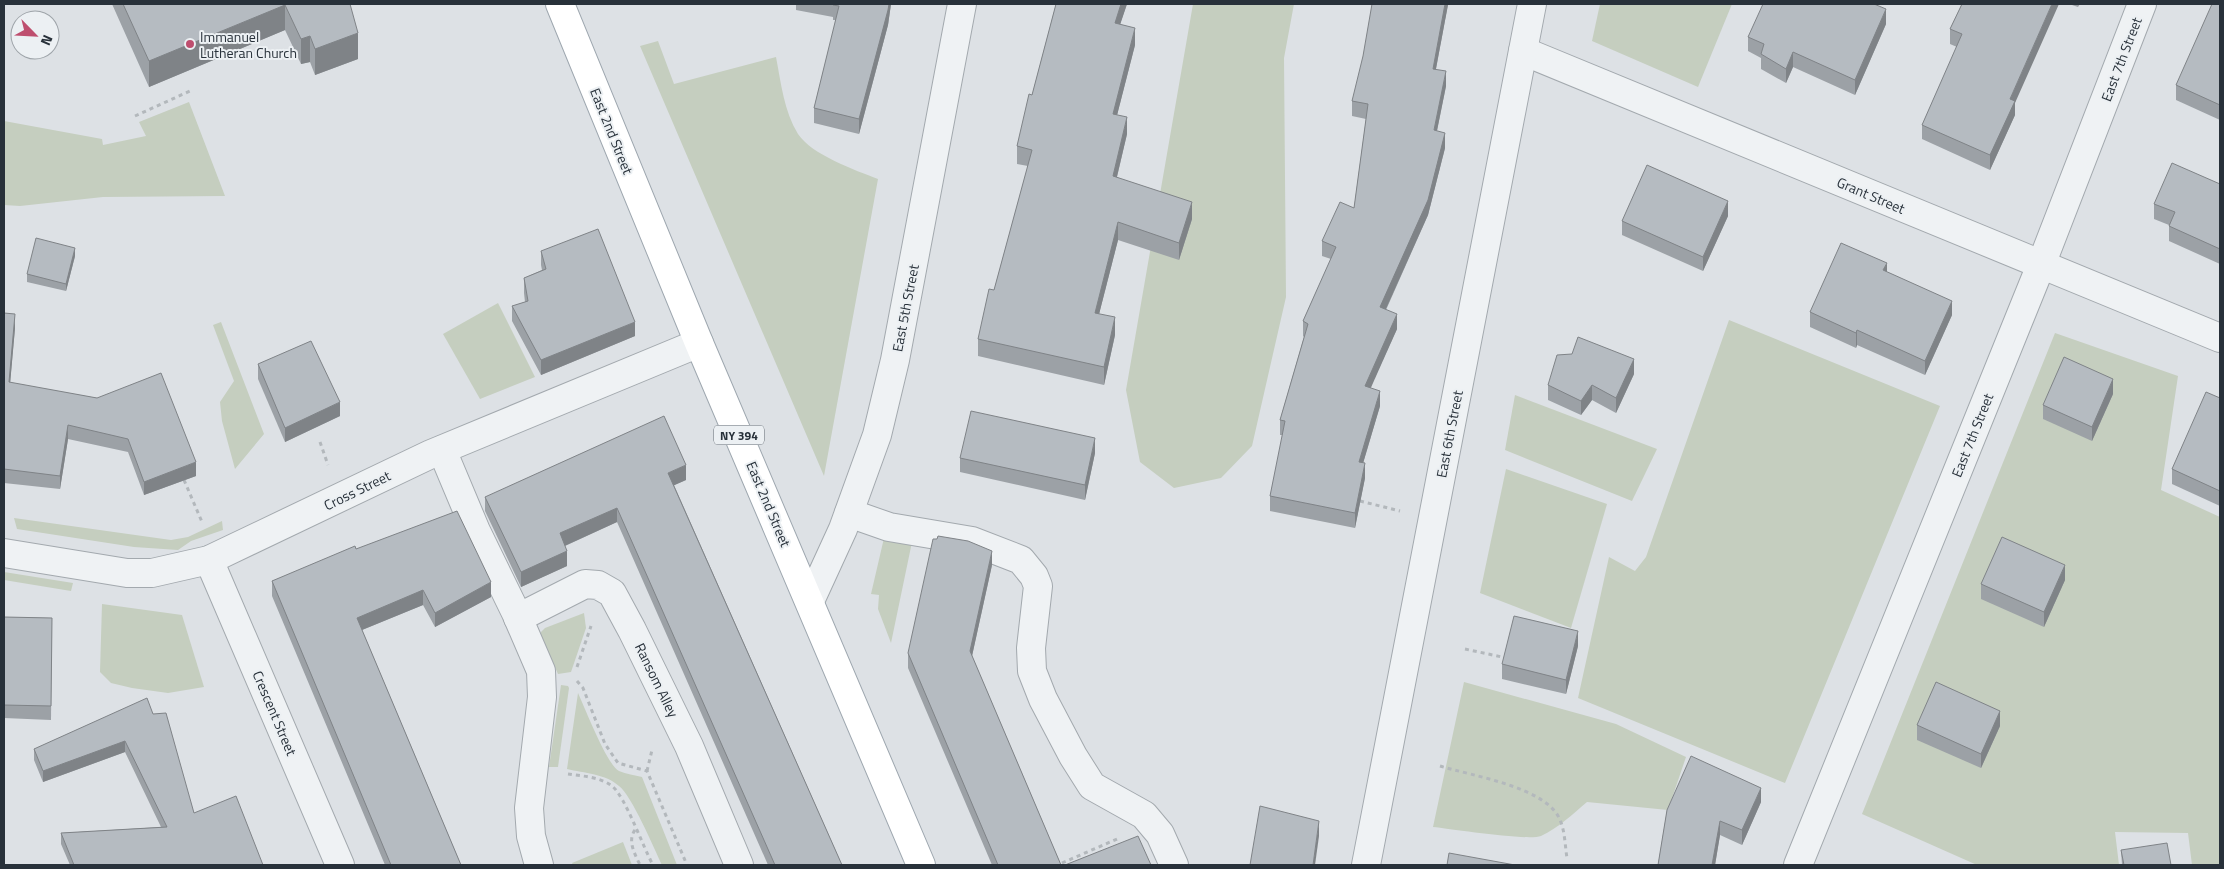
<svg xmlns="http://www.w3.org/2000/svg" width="2224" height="869" font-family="'Titillium Web',sans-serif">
<rect width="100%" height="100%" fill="#dde1e5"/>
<g fill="#c5cebf">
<path d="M1193 4H1294L1284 58 1286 297 1252 446 1221 478 1174 488 1140 462 1126 390Z"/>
<path d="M1600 4H1732L1698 87 1592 41Z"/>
<path d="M658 41 674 84 776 57C781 83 784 111 798 134 812 155 855 170 878 179L824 476 640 46Z"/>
<path d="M189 102 225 196 103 197 20 206 4 205V121L102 139 103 145 146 136 139 122Z"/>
<path d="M498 303 535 377 480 399 443 334Z"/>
<path d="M1729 320 1940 406 1785 783 1578 698 1609 557 1635 571 1646 557Z"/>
<path d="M221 322 264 434 235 469 222 421 220 402 234 381 213 325Z"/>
<path d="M2055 333 2178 376 2161 490 2220 517V865H2192L2188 833 2115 832 2119 865H1977L1862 814Z"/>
<path d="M1515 395 1657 449 1632 501 1505 450Z"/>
<path d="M1506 469 1607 504 1571 628 1480 593Z"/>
<path d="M14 518 171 540 188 537 222 521 223 530 191 541 178 550 134 547 17 529Z"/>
<path d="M884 538 912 542 891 643 878 609 879 595 871 594Z"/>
<path d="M4 572 73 583 71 591 4 580Z"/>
<path d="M102 604 182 615 204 687 168 693 132 688 111 683 100 672Z"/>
<path d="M584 613 586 628 571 672 558 674 541 637V632L545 628Z"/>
<path d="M1464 682 1616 724 1686 757 1668 810 1587 802C1573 814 1558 828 1541 836 1528 841 1452 829 1433 827Z"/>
<path d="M561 685 568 686 569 688 558 767H549Z"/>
<path d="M578 693C585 708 607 765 619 771 626 774 635 775 642 777L677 865H662C654 848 632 796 619 786 606 774 584 773 567 769Z"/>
<path d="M623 842 632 865H573L572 863Z"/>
</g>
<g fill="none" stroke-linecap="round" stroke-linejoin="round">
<defs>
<g id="minor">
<path d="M1523 51 2220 338"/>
<path d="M442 450 476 531 516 613 541 671 542 697 529 808 531 836 539 865"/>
<path d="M849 513 889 527 972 541 1021 560 1034 576 1038 586 1031 648 1032 671 1043 699 1073 756 1092 786 1144 815 1160 834 1174 865"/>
<path d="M4 553 127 573H152L209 560 431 454 699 343"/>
<path d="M209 560 340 865"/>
<path d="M810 601 843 529 877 435 895 360 962 4"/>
<path d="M518 618 585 584 598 585 612 593 632 630 689 746 739 865"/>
<path d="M1366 865 1532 4"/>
<path d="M1798 865 2041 265 2142 4"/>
</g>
<path id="major" d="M560 4 699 343 921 865"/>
</defs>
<use href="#minor" stroke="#a3a9ae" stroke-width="30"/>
<use href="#major" stroke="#9ea7af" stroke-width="30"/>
<g stroke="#b3b8bc" stroke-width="3" stroke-dasharray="4 4" stroke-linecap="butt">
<path d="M135 116 190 91"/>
<path d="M320 442 328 465"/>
<path d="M184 480 202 522"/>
<path d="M1360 501 1400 511"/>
<path d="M1465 649 1502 657"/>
<path d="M577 667 591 626"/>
<path d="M577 681 583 688 605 744 618 763 647 771 687 865"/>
<path d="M1440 766C1472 776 1547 787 1560 820 1565 831 1565 846 1567 858"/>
<path d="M647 771 652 750"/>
<path d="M568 774C582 776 600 777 612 786 625 796 643 847 653 865"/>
<path d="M635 830C627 841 635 854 640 865"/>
<path d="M1062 863 1117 839"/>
</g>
<use href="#minor" stroke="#eff2f4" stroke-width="28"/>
<use href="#major" stroke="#fff" stroke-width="28"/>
</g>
<g fill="#9ca1a6">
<path d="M112 4H350L358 59 315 75 310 62 301 64 285 30 149 87Z"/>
<path d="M796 4H891L888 25 859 134 814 123V108L836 20H833V17L796 10Z"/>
<path d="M1056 4H1127L1120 24 1135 45 1117 115 1127 134 1117 177 1192 219 1179 260 1118 240 1099 314 1115 335 1104 385 978 356V339L994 290 1028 166 1017 164V146L1032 95Z"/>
<path d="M1448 4 1436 69 1446 86 1437 131 1445 148 1428 215 1386 310 1397 329 1370 388 1380 406 1363 463 1365 478 1355 528 1270 511V496L1283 435H1280V420L1304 337 1303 336V321L1331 259 1322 256V241L1354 208 1366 119 1352 116V101Z"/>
<path d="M1962 4 2015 103V115L1990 170 1922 139V125L1957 47 1950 44V29Z"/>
<path d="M2069 4H2080L2078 7Z"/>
<path d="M2220 4V120L2176 100V85Z"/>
<path d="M1886 24 1855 95 1793 67 1786 83 1761 69V58L1748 51V37Z"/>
<path d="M2220 184V264L2169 241V225L2154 219V204Z"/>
<path d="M1728 216 1703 271 1622 235V221Z"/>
<path d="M541 251 635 336 541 375 512 321V306L525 302 524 293V278L542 270 541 265Z"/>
<path d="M75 256 66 291 27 282V274Z"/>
<path d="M1887 272 1952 315 1925 375 1857 345 1856 348 1810 327V312Z"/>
<path d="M4 313 15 328 10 383 97 398 196 476 144 495 128 452 68 439 60 489 4 483Z"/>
<path d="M258 364 340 416 285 442 258 379Z"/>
<path d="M1634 374 1616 413 1592 400 1581 415 1548 400V385Z"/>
<path d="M2113 394 2092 441 2043 419V405Z"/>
<path d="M2220 398V506L2172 484V469Z"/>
<path d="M1095 453 1085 500 960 472V458Z"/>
<path d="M686 480 674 485 842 865H768L617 522 565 546 567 566 521 587 485 511V497Z"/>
<path d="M356 549 491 597 435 627 423 605 362 630 461 865H385L272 596V581Z"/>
<path d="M992 565 972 656 1061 865H992L908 668V653Z"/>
<path d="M2065 580 2044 627 1981 599V584Z"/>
<path d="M4 617 52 618 51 720 4 718Z"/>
<path d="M1578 646 1566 694 1502 679V664Z"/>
<path d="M153 714 194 813 263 865H70L61 844V833L161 827 125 752 43 782 34 760V749Z"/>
<path d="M1917 725 2000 726 1981 768 1917 740Z"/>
<path d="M1761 802 1742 845 1720 835 1715 865H1658L1667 810Z"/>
<path d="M2121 850 2171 865H2122Z"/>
</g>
<g fill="#7f8387">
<path d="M889 4H891L888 25 859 134V119Z"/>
<path d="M1121 4H1127L1115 40V23Z"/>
<path d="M1445 4H1448V5L1433 84V69Z"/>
<path d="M2052 4H2059L2015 103V115L1990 170V155L2010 99Z"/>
<path d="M285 5V30L149 87V61Z"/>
<path d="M1886 9V24L1855 95V80Z"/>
<path d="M1135 28V45L1113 131V114Z"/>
<path d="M358 33V59L315 75V49Z"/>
<path d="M310 36V62L301 64V39Z"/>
<path d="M1793 52V67L1786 83V69Z"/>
<path d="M1446 71V86L1434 145V130Z"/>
<path d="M1127 117V134L1113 193V176Z"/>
<path d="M1445 133V148L1428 215 1380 322V307Z"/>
<path d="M1728 201V216L1703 271V257Z"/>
<path d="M1192 202V219L1179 260V243Z"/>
<path d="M1118 222V240L1095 330V313Z"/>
<path d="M75 248V256L66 291V284Z"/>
<path d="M1887 263V278L1883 270Z"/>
<path d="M1952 301V315L1925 375V361Z"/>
<path d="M15 314V328L9 396V382Z"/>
<path d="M1397 314V329L1365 401V386Z"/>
<path d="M1115 317V335L1104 385V367Z"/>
<path d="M635 322V336L541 375V360Z"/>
<path d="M1857 330V345L1856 348V333Z"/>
<path d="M1634 359V374L1616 413V398Z"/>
<path d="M2113 379V394L2092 441V427Z"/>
<path d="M1592 385V400L1581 415V401Z"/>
<path d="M1380 391V406L1359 477V462Z"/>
<path d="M340 402V416L285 442V428Z"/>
<path d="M68 425V439L60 489V476Z"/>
<path d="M1095 438V453L1085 500V485Z"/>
<path d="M196 462V476L144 495V482Z"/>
<path d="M1365 463V478L1355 528V513Z"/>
<path d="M686 465V480L668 488V473Z"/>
<path d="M617 508V522L560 548V533Z"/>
<path d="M567 551V566L521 587V572Z"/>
<path d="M992 551V565L970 665V651Z"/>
<path d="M2065 565V580L2044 627V612Z"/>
<path d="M491 582V597L435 627V613Z"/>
<path d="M423 590V605L357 632V618Z"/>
<path d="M1578 631V646L1566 694V680Z"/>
<path d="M2000 711V726L1981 768V754Z"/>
<path d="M125 741V752L43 782V771Z"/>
<path d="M1761 788V802L1742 845V830Z"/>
<path d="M1319 821V836L1315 865H1313Z"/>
<path d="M1720 821V835L1715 865H1712Z"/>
</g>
<g fill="#b5bbc1" stroke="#7f8387">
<path d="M123 4H350L358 33 315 49 310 36 301 39 285 5 149 61Z"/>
<path d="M833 4H889L888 10 859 119 814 108 839 6 833 5Z"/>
<path d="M1056 4H1121L1115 23 1135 28 1113 114 1127 117 1113 176 1192 202 1179 243 1118 222 1095 313 1115 317 1104 367 978 339 989 289 994 290 1032 150 1017 146 1029 94 1032 95Z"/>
<path d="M1372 4H1445L1433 69 1446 71 1434 130 1445 133 1428 200 1380 307 1397 314 1365 386 1380 391 1359 462 1365 463 1355 513 1270 496 1285 421 1280 420 1308 324 1303 321 1336 247 1322 241 1340 202 1354 208 1368 104 1352 101 1363 56Z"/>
<path d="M1763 4H1874L1886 9 1855 80 1793 52 1786 69 1761 54 1764 44 1748 37Z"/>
<path d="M1962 4H2052L2010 99 2015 101 1990 155 1922 125 1962 34 1950 29Z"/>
<path d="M2212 4H2220V105L2176 85Z"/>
<path d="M2172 163 2220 184V249L2169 226 2175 212 2154 204Z"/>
<path d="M1647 165 1728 201 1703 257 1622 221Z"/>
<path d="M598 229 635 322 541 360 512 306 528 301 524 278 546 269 541 251Z"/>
<path d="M36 238 75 248 66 284 27 274Z"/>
<path d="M1841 243 1887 263 1883 270 1952 301 1925 361 1857 330 1856 333 1810 312Z"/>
<path d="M4 313 15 314 9 382 97 398 161 373 196 462 144 482 128 439 68 425 60 476 4 469Z"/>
<path d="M1578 337 1634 359 1616 398 1592 385 1581 401 1548 385 1557 355 1572 354Z"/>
<path d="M311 341 340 402 285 428 258 364Z"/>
<path d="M2064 357 2113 379 2092 427 2043 405Z"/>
<path d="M2206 392 2220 398V491L2172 469Z"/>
<path d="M971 411 1095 438 1085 485 960 458Z"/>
<path d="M664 416 686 465 668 473 842 865H775L617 508 560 533 567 551 521 572 485 497Z"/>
<path d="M457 511 491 582 435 613 423 590 357 618 461 865H391L272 581 355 546 356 549Z"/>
<path d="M938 536 968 541 992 551 970 651 1061 865H998L908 653 933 539H937Z"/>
<path d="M2002 537 2065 565 2044 612 1981 584Z"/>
<path d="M1514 616 1578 631 1566 680 1502 664Z"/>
<path d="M4 617 52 618 51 706 4 705Z"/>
<path d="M1936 682 2000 711 1981 754 1917 725Z"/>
<path d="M147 698 153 714 166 713 194 813 236 796 263 865H74L61 833 167 827 125 741 43 771 34 749Z"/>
<path d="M1691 756 1761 788 1742 830 1720 821 1712 865H1658L1667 810Z"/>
<path d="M1260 806 1319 821 1313 865H1250Z"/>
<path d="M1138 836 1151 865H1065Z"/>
<path d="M2167 843 2171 865H2124L2121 850Z"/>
<path d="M1449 853 1515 865H1447Z"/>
</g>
<circle fill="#be4e6e" stroke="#ecf0f3" stroke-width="2" cx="190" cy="44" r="5"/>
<g text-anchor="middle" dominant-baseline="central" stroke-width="4" stroke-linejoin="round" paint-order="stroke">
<rect fill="#ecf0f3" stroke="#636a72" stroke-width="1" x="714" y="425.5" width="50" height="19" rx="4"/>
<g font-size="12" font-weight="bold" fill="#28313a">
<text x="739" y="435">NY 394</text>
</g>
<g font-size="14" fill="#28313a" stroke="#ecf0f3" text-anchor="start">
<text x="200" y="36">Immanuel<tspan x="200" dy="16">Lutheran Church</tspan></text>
</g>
<g font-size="14" fill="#28313a" stroke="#ecf0f3">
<text transform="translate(2121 59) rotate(-69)">East 7th Street</text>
<text transform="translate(612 131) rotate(68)">East 2nd Street</text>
<text transform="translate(1871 195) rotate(23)">Grant Street</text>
<text transform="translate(905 308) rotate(-79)">East 5th Street</text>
<text transform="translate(1449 434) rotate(-79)">East 6th Street</text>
<text transform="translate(1972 435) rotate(-68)">East 7th Street</text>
<text transform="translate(357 490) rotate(-26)">Cross Street</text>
<text transform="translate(769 504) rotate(67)">East 2nd Street</text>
<text transform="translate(657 680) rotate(64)">Ransom Alley</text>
<text transform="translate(275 713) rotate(67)">Crescent Street</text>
</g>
</g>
<rect width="2224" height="869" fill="none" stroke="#28313a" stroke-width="10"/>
<g transform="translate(35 35) rotate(114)"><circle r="24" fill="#ecf0f3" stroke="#9ea4a9"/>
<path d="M0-4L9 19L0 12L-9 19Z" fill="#be4e6e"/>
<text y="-8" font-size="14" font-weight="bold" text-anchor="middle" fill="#28313a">N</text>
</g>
</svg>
